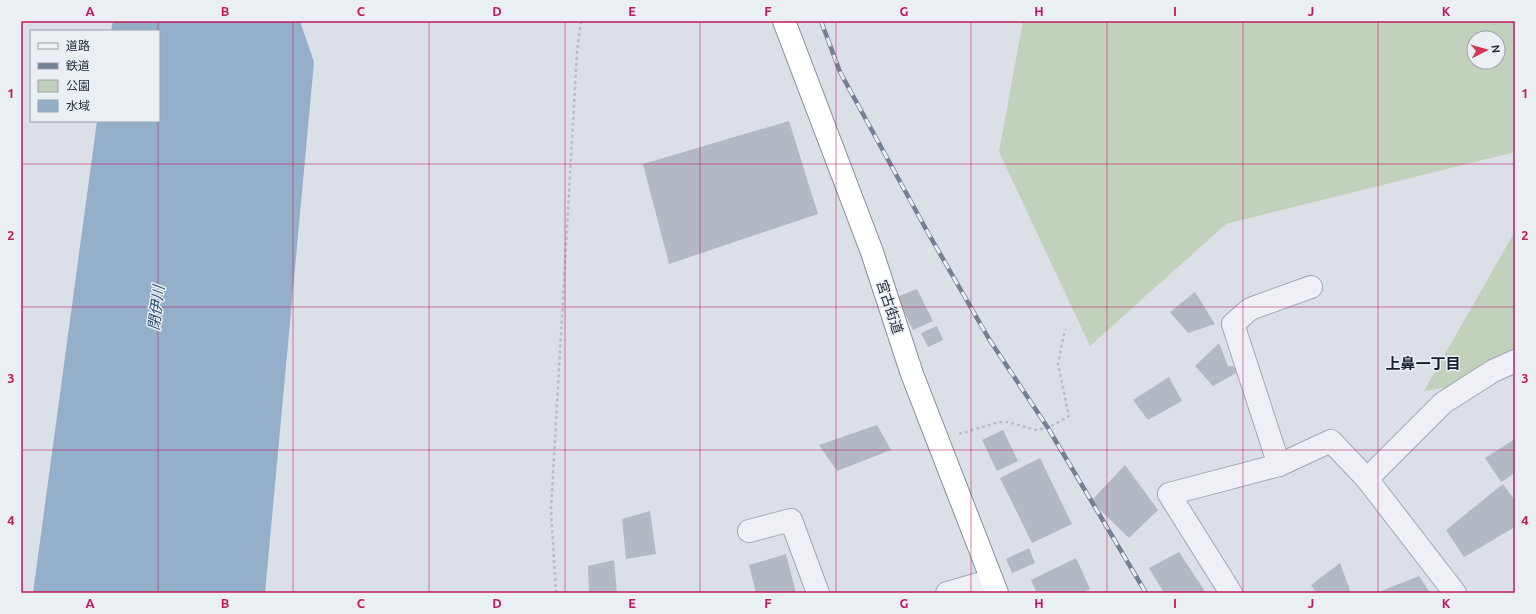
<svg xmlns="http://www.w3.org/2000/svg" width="1536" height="614" font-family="Ubuntu,'Noto Sans JP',sans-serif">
<rect width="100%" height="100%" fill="#dbe0e7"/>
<g fill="#c2d1bc" fill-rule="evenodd">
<path d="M1023 21H1515V152L1226 224 1090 346 999 152ZM1474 38H1498V62H1474Z"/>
<path d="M1515 231V376L1424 391Z"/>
</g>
<path fill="#93afc9" d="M113 21H300L314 62 265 593H33L97 121H159V31H111Z"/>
<g fill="#b2b9c3">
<path d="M789 121 818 214 669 264 643 164Z"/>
<path d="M917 289 933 321 913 330 897 297Z"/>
<path d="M1195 292 1215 324 1188 333 1170 312Z"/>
<path d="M937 326 943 340 928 347 921 333Z"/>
<path d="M1219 343 1228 366 1247 367 1213 386 1195 366Z"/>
<path d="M1169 377 1182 401 1148 420 1133 400Z"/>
<path d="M877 425 891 450 837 471 819 445Z"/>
<path d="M1003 430 1018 461 997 471 982 440Z"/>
<path d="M1515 439V473L1501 482 1485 458Z"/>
<path d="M1040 458 1072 524 1032 543 1000 478Z"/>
<path d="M1125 465 1158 510 1129 538 1091 501Z"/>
<path d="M1503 484 1515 500V527L1464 557 1446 530Z"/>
<path d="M650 511 656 554 626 559 622 519Z"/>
<path d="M1029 548 1035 563 1012 573 1006 559Z"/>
<path d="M1179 552 1206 593H1164L1149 568Z"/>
<path d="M786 554 796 593H756L749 565Z"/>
<path d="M1076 558 1090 589 1082 593H1037L1031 580Z"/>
<path d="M614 560 617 593H589L588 566Z"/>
<path d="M1340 563 1351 593H1316L1311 585Z"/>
<path d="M1419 576 1430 593H1376Z"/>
</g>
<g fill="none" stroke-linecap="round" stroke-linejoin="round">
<defs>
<g id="minor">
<path d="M1279 465 1233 324 1250 309 1311 287"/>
<path d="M1367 479 1443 403 1493 371 1515 361"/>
<path d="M749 531 791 520 818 593"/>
<path d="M947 593 992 580"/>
<path d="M1231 593 1169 494 1279 465 1331 441 1367 479 1455 593"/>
</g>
<path id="highway" d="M784 21 872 252 912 374 997 593"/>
</defs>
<use href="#minor" stroke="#a0a7b1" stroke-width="24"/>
<use href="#highway" stroke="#828d9e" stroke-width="24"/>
<g stroke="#b9bec5" stroke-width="2.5" stroke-dasharray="3 3" stroke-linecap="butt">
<path d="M959 434 999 422H1008L1036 430 1048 428 1069 416 1058 364 1065 329"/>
<path d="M556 593 551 510 577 52 581 21"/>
</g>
<use href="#minor" stroke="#eef0f5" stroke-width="22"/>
<use href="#highway" stroke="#fff" stroke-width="22"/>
<defs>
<path id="rail" d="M821 21 840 72 927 231 989 339 1048 428 1146 593"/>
</defs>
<use href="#rail" stroke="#747f91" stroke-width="4.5"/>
<use href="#rail" stroke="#eaeff4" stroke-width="3" stroke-dasharray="9" stroke-linecap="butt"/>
</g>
<path fill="none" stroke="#c2185b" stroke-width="1" stroke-opacity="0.55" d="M158 21V31M293 21V593M429 21V593M565 21V593M700 21V593M836 21V593M971 21V593M1107 21V593M1243 21V593M1378 21V593M158 121V593M21 164H1515M21 307H1515M21 450H1515"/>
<g text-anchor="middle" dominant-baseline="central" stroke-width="3" stroke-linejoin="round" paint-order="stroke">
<g font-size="14" fill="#242e3d" stroke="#eaeff4">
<text transform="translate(890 307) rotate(72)">宮古街道</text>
</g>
<g font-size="15" font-style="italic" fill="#2d4e73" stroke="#eaeff4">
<text transform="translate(156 308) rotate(-83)">閉伊川</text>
</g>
<g font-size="15" font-weight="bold" fill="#171f2e" stroke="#eaeff4">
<text x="1423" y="363">上鼻一丁目</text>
</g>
</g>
<rect width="1536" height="614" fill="none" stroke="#eaeff4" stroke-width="44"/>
<rect x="30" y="30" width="130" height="92" fill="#eaeff4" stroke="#9ba2ab"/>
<rect x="38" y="43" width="20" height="6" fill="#eef0f5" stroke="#9ba2ab"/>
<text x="66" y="50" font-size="12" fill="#242e3d">道路</text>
<rect x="38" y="63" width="20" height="6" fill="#747f91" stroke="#9ba2ab"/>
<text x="66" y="70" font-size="12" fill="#242e3d">鉄道</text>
<rect x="38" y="80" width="20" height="12" fill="#c2d1bc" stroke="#9ba2ab"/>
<text x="66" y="90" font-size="12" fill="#242e3d">公園</text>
<rect x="38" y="100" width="20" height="12" fill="#93afc9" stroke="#9ba2ab"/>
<text x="66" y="110" font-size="12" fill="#242e3d">水域</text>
<g transform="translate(1486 50) rotate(84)"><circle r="19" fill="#eaeff4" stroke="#9ba2ab"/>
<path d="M0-3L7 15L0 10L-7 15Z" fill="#d53752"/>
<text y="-6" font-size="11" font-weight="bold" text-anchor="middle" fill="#242e3d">N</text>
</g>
<rect x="22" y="22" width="1492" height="570" fill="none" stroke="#c2185b" stroke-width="1.5"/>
<g font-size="13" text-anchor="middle" font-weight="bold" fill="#c2185b">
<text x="90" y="16">A</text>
<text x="225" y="16">B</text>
<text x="361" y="16">C</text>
<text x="497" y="16">D</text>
<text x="632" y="16">E</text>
<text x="768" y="16">F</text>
<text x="904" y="16">G</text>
<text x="1039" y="16">H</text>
<text x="1175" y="16">I</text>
<text x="1311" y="16">J</text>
<text x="1446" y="16">K</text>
<text x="11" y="98">1</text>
<text x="1525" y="98">1</text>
<text x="11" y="240">2</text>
<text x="1525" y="240">2</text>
<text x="11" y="383">3</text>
<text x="1525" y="383">3</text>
<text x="11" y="525">4</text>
<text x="1525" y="525">4</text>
<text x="90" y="608">A</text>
<text x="225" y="608">B</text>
<text x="361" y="608">C</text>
<text x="497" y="608">D</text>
<text x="632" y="608">E</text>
<text x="768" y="608">F</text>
<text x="904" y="608">G</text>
<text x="1039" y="608">H</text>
<text x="1175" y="608">I</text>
<text x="1311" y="608">J</text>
<text x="1446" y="608">K</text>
</g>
</svg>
